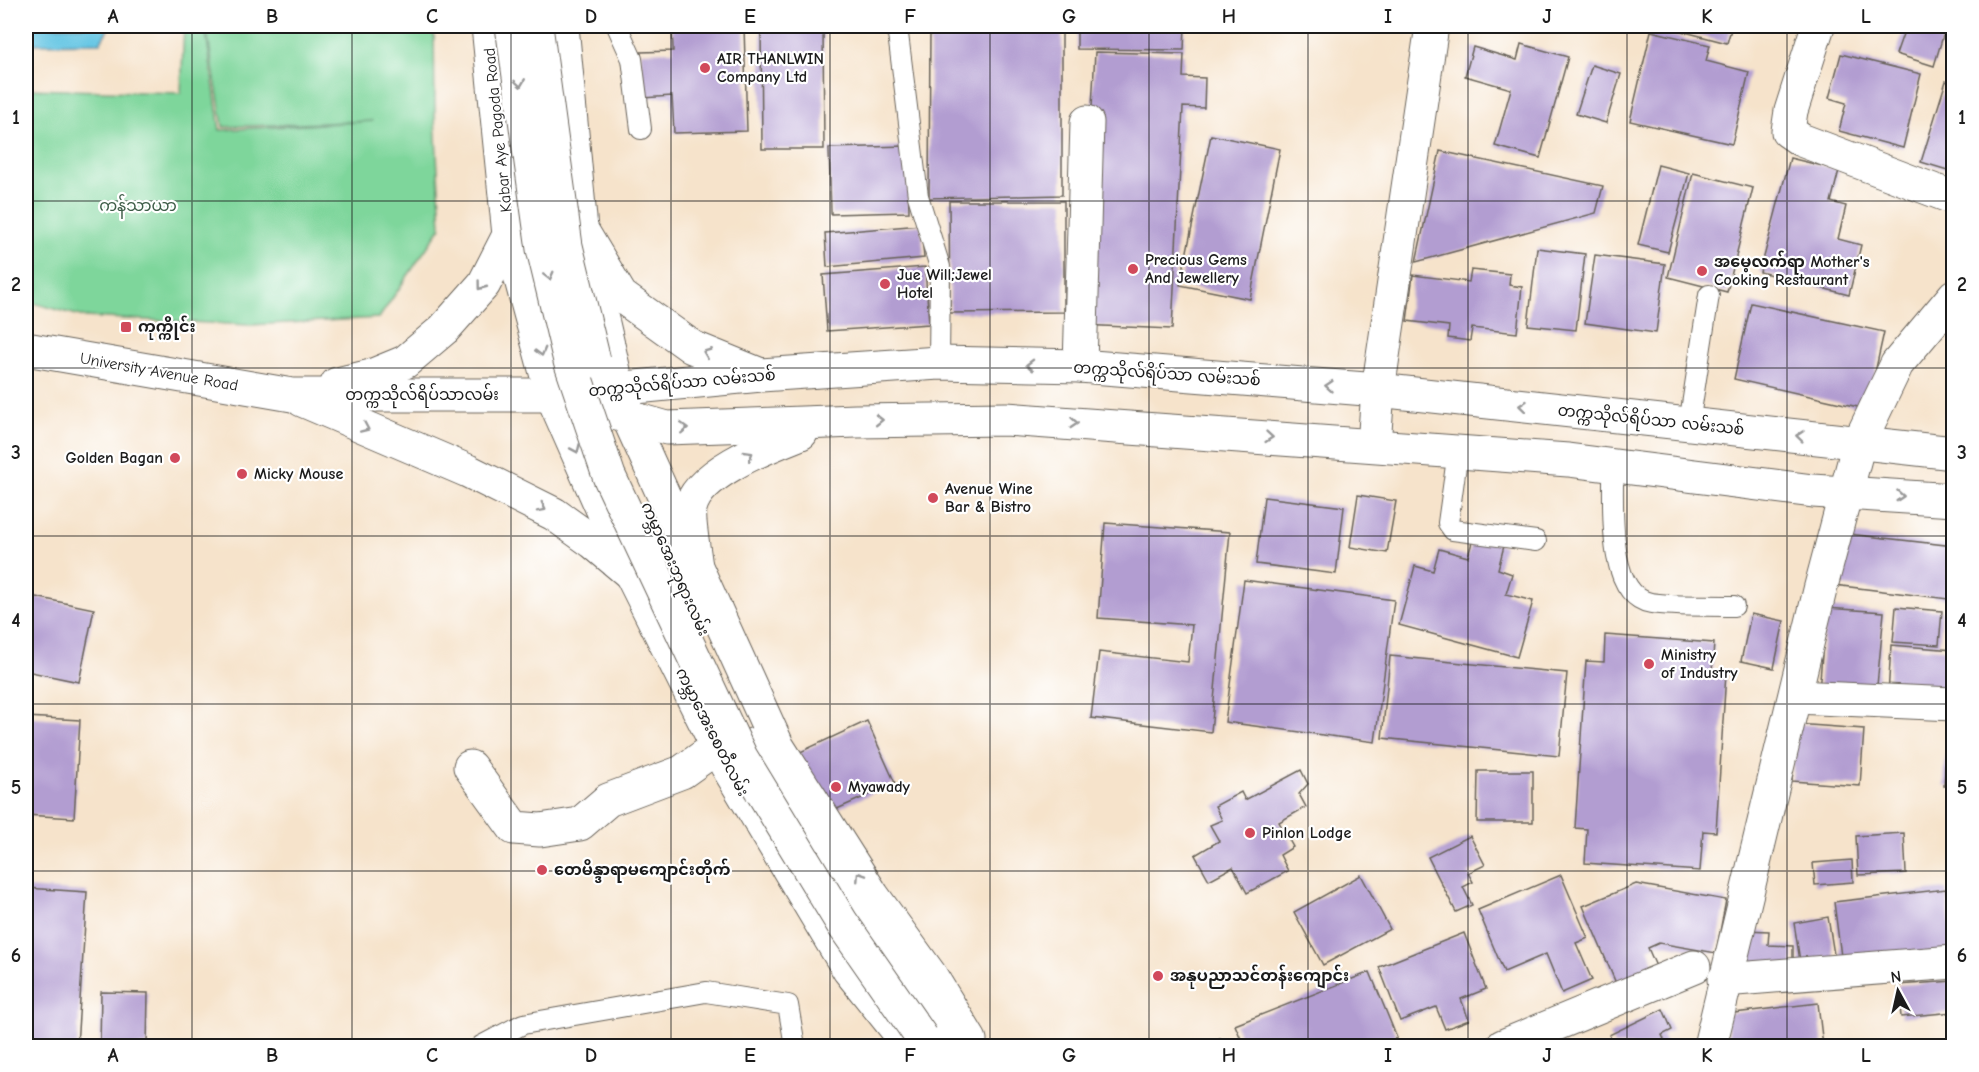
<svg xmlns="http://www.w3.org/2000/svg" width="1979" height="1072" font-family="'Comic Neue','Noto Sans Myanmar',sans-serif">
<rect width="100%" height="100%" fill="#fff"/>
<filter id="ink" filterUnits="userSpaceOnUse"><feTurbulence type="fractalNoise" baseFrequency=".0167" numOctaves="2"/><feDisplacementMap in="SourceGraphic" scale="12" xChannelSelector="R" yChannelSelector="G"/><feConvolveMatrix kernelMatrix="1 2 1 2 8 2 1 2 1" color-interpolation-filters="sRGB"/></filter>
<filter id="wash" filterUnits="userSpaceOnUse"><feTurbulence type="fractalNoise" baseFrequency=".008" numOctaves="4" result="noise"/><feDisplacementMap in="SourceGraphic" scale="24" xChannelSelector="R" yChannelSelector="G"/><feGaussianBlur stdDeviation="1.35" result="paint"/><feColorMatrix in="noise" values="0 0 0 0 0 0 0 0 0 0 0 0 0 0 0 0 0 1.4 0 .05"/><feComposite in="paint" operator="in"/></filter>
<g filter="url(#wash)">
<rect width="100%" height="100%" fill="#f6e3cb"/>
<path fill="#7ed69b" stroke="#4d795c" stroke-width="1.5" d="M184 26H205L220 130 373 121 223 127 206 26H434L435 118 441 227 379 318 250 325 84 317 26 301V89L181 93Z"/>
<path fill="#66c6e4" stroke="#417180" stroke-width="1.5" d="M26 26H110L100 43 26 44Z"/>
<g id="blocks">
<g fill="#b29dd1">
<path d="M672 26H744L747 131 674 133 672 96 642 98 641 52 673 51Z"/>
<path d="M761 26H823L824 149H762Z"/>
<path d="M930 26H1062V195L929 198Z"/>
<path d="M1077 26H1185L1184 50 1077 49Z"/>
<path d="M1662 26H1732L1727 43Z"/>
<path d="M1877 26H1946L1934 66 1896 54 1903 34Z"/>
<path d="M1651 31 1710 45 1706 61 1749 72 1732 144 1630 121Z"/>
<path d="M1521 44 1568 57 1540 158 1495 146 1511 89 1465 76 1473 47 1517 60Z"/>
<path d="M1095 52 1184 54 1183 77 1205 78 1204 108 1183 107 1172 329 1080 325Z"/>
<path d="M1841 54 1921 74 1903 148 1839 131 1846 103 1829 98Z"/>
<path d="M1592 65 1621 74 1606 123 1576 114Z"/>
<path d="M1946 81 1954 84V172L1921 162Z"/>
<path d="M1211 135 1280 149 1250 299 1180 285Z"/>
<path d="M907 146 909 212 831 214 829 148Z"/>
<path d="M1440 151 1603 186 1596 213 1416 262Z"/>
<path d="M1790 158 1839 170 1831 202 1846 206 1838 239 1861 245 1849 295 1760 272Z"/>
<path d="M1658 165 1689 173 1668 252 1638 245Z"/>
<path d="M1693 173 1753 188 1727 292 1668 277Z"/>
<path d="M949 201H1064V312L950 313Z"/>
<path d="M921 225 924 258 827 267 825 233Z"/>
<path d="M1537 248 1585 254 1576 330 1528 325Z"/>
<path d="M1595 255 1665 264 1656 333 1585 323Z"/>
<path d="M925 267 929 324 827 331 823 275Z"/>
<path d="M1471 270 1510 274 1509 285 1522 287 1517 333 1472 328 1470 341 1448 338 1449 326 1407 321 1413 275 1469 282Z"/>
<path d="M1751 303 1884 332 1867 409 1734 379Z"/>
<path d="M1358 495 1396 501 1387 553 1350 547Z"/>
<path d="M1264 497 1344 507 1336 574 1256 564Z"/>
<path d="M1105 523 1230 532 1211 732 1091 718 1099 652 1188 662 1192 625 1098 618Z"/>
<path d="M1840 533 1954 546 1948 599 1834 585Z"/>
<path d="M1473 538 1504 546 1498 569 1512 574 1506 594 1533 601 1517 657 1399 625 1415 566 1433 571 1439 549 1468 557Z"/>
<path d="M1244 580 1394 600 1375 742 1225 722Z"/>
<path d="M31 596 94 609 79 682 26 671V623Z"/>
<path d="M1896 607 1942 611 1939 645 1893 642Z"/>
<path d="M1826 608 1884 612 1876 696 1819 691Z"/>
<path d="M1751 614 1784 621 1774 668 1741 661Z"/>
<path d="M1605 635 1714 643 1712 672 1726 673 1716 832 1703 831 1700 871 1585 863 1587 829 1575 828 1586 661 1604 662Z"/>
<path d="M1891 645 1954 650 1952 700 1888 695Z"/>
<path d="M1390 656 1567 673 1559 756 1382 738Z"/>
<path d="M1949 708H1954V787L1944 786Z"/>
<path d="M26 717 80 720 74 818 26 815Z"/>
<path d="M867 721 895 783 826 814 798 753Z"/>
<path d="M1796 724 1864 729 1860 786 1792 781Z"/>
<path d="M1301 770 1308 784 1299 794 1306 807 1279 822 1293 847 1280 855 1288 871 1247 893 1233 867 1209 880 1195 855 1219 841 1210 825 1222 820 1215 806 1241 792 1245 800Z"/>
<path d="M1478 771H1533V822H1477Z"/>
<path d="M1904 833 1906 873 1858 875 1856 836Z"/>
<path d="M1470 836 1485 865 1468 873 1473 882 1463 887 1472 905 1456 912 1428 857Z"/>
<path d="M1852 860 1853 882 1815 885 1813 863Z"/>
<path d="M1361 875 1390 929 1323 965 1294 912Z"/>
<path d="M1561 875 1588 938 1576 943 1592 980 1562 993 1546 954 1504 972 1478 910Z"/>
<path d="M1636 884 1726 900 1716 953 1659 943 1648 948 1658 971 1618 988 1583 906Z"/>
<path d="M26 888 87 892 77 1046H26Z"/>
<path d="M1946 889 1953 951 1842 964 1834 902Z"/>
<path d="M1828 917 1835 961 1801 967 1794 923Z"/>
<path d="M1744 930 1769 931 1768 945 1793 946V967L1742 965Z"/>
<path d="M1464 933 1486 989 1461 999 1469 1020 1445 1029 1436 1007 1400 1021 1379 967Z"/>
<path d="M1370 972 1397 1038 1377 1046H1244L1235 1025Z"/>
<path d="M1954 981V1012L1901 1017 1898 985Z"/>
<path d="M101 992 148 993 147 1046H100Z"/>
<path d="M1818 1003 1823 1046H1730L1726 1014Z"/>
<path d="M1663 1009 1672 1030 1662 1035 1667 1046H1615L1609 1035Z"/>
<path d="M1220 1038 1225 1046H1202Z"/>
</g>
</g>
</g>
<g filter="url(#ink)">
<use href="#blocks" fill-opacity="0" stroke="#686259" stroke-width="1.5"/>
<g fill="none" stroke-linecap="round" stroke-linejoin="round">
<defs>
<g id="lane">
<path d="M617 26 632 59 641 129"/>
<path d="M897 26 918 196 940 267 939 363"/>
<path d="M1689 424 1709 295"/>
<path d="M1458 451 1448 523 1453 530 1536 541"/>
<path d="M1613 466C1614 501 1605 595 1651 603 1677 607 1707 605 1734 606"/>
<path d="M481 1046 523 1024 706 992 788 1005 795 1046"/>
</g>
<g id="street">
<path d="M1818 26 1791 111 1788 131 1801 140 1954 198"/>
<path d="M1080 366 1087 122"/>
<path d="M1378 390 1432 26"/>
<path d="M1795 697 1954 704"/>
<path d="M470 767 514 828 540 830 580 824 608 800 682 772 717 747"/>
<path d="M1724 980 1954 962"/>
<path d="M1503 1046 1694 967"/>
<path d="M1710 1046 1820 590 1859 443 1897 364 1954 296"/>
</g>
<g id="secondary">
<path d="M488 26 509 235 552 395 631 574 727 766 849 970 910 1046"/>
<path d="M562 26 581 229 618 388 628 417 778 747 873 896 931 976 970 1040"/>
</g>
<g id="primary">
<path d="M581 229 621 296 692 347 756 373"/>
<path d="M26 349 292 395H552L761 375 939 363 1080 366 1378 390 1954 453"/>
<path d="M337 384 371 376 405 362 444 329 484 284 509 235"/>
<path d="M302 400 468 471 554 514 593 542 631 574"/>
<path d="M568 400 667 428 856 421 1006 419 1568 460 1813 491 1954 500"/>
<path d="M1374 445 1378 390"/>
<path d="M696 569C695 553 688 524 690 509 697 472 771 445 801 433"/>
<path d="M755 744 842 890 941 1021 968 1046"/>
</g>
</defs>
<use href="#lane" stroke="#686259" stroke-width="22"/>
<use href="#street" stroke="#686259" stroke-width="35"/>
<use href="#secondary" stroke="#686259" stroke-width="35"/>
<use href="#primary" stroke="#686259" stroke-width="35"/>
<use href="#lane" stroke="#fff" stroke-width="20"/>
<use href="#street" stroke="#fff" stroke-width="33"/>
<use href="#secondary" stroke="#fff" stroke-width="33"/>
<use href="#primary" stroke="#fff" stroke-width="33"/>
<defs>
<g id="primary-bridge">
<path d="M512 26 543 249 570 361 609 476 741 757 842 923 922 1038"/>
<path d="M536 26 566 246 594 361"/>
</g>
</defs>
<use href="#primary-bridge" stroke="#686259" stroke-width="35" stroke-linecap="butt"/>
<use href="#primary-bridge" stroke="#fff" stroke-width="33"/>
</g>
<defs><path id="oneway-chevron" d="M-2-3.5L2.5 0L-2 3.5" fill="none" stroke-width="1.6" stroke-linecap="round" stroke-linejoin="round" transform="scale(1.5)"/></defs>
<g stroke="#999">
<use href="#oneway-chevron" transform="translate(520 83) rotate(82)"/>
<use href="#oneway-chevron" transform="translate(549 276) rotate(76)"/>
<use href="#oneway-chevron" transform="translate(481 286) rotate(127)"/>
<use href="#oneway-chevron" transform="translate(541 352) rotate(75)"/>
<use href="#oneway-chevron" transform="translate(707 353) rotate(-158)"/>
<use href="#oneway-chevron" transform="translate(1030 365) rotate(-179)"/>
<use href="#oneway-chevron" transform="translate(1329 386) rotate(-175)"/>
<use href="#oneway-chevron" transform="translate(1523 406) rotate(-174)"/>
<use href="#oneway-chevron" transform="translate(879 420) rotate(-1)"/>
<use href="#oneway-chevron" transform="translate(1074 423) rotate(4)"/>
<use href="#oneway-chevron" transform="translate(365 428) rotate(24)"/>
<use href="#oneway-chevron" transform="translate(684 428) rotate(-2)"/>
<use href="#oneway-chevron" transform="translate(1800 436) rotate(-174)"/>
<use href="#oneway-chevron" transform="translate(1269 437) rotate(5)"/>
<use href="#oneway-chevron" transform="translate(576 449) rotate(66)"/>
<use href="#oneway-chevron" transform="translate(749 455) rotate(-31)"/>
<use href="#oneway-chevron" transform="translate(1900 496) rotate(4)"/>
<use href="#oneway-chevron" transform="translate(542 508) rotate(27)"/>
<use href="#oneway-chevron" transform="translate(860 876) rotate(-123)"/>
</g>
</g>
<path fill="none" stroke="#1c1c1c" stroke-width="1.5" stroke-opacity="0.55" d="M192 26V1046M352 26V1046M511 26V1046M671 26V1046M830 26V1046M990 26V1046M1149 26V1046M1308 26V1046M1468 26V1046M1627 26V1046M1787 26V1046M26 201H1954M26 368H1954M26 536H1954M26 704H1954M26 871H1954"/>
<g fill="#d1495b" stroke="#fff" stroke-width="2">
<circle cx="705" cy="68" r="6"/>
<circle cx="1133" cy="269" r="6"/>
<circle cx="1702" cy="271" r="6"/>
<circle cx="885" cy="284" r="6"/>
<rect x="120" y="321" width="12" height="12" rx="3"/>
<circle cx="175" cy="458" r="6"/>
<circle cx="242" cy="474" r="6"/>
<circle cx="933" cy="498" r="6"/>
<circle cx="1649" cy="664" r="6"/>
<circle cx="836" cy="787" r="6"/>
<circle cx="1250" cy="833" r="6"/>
<circle cx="542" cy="870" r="6"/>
<circle cx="1158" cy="976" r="6"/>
</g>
<g text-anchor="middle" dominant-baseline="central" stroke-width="4.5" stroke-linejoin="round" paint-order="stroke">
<g font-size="16" font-weight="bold" fill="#1c1c1c" stroke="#fff" text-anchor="start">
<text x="717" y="59">AIR THANLWIN<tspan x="717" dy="18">Company Ltd</tspan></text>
<text x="1145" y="260">Precious Gems<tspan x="1145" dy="18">And Jewellery</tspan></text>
<text x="1714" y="262">အမေ့လက်ရာ Mother's<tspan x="1714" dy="18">Cooking Restaurant</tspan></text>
<text x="897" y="275">Jue Will;Jewel<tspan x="897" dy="18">Hotel</tspan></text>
<text x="138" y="327">ကုက္ကိုင်း</text>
<text x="163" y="458" text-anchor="end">Golden Bagan</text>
<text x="254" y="474">Micky Mouse</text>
<text x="945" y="489">Avenue Wine<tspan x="945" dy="18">Bar &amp; Bistro</tspan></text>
<text x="1661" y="655">Ministry<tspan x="1661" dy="18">of Industry</tspan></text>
<text x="848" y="787">Myawady</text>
<text x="1262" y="833">Pinlon Lodge</text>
<text x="554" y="870">တေမိန္ဒာရာမကျောင်းတိုက်</text>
<text x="1170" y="976">အနုပညာသင်တန်းကျောင်း</text>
</g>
<g font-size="16" fill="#1c1c1c" stroke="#fff">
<text transform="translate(498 130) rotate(-96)">Kabar Aye Pagoda Road</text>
<text transform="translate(159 372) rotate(10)">University Avenue Road</text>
<text transform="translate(1167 374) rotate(4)">တက္ကသိုလ်ရိပ်သာ လမ်းသစ်</text>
<text transform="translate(682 383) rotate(-5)">တက္ကသိုလ်ရိပ်သာ လမ်းသစ်</text>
<text x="422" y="395">တက္ကသိုလ်ရိပ်သာလမ်း</text>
<text transform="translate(1651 420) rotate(6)">တက္ကသိုလ်ရိပ်သာ လမ်းသစ်</text>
<text transform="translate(675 569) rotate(66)">ကမ္ဘာအေးဘုရားလမ်း</text>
<text transform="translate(712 732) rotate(63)">ကမ္ဘာအေးစေတီလမ်း</text>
</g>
<g font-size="16" fill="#3e5d48" stroke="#fff">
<text x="138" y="206">ကန်သာယာ</text>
</g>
</g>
<rect width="1979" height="1072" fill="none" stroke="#fff" stroke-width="66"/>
<g transform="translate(1898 991) rotate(352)" stroke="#ffffff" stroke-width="4.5" paint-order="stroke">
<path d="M0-4.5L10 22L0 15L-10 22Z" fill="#1c1c1c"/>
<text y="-9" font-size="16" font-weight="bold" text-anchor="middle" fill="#1c1c1c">N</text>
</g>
<rect x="33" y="33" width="1913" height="1006" fill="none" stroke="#1c1c1c" stroke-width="2"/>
<g font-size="20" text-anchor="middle" font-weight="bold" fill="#1c1c1c">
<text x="113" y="23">A</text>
<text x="272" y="23">B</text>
<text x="432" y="23">C</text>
<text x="591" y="23">D</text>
<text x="750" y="23">E</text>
<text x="910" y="23">F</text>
<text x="1069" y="23">G</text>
<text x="1229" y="23">H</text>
<text x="1388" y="23">I</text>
<text x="1547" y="23">J</text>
<text x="1707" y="23">K</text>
<text x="1866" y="23">L</text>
<text x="16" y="124">1</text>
<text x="1962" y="124">1</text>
<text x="16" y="291">2</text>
<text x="1962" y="291">2</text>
<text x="16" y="459">3</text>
<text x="1962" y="459">3</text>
<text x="16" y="627">4</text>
<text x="1962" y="627">4</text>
<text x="16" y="794">5</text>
<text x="1962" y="794">5</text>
<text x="16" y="962">6</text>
<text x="1962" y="962">6</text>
<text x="113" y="1062">A</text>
<text x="272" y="1062">B</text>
<text x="432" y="1062">C</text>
<text x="591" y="1062">D</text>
<text x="750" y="1062">E</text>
<text x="910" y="1062">F</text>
<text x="1069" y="1062">G</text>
<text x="1229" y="1062">H</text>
<text x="1388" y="1062">I</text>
<text x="1547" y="1062">J</text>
<text x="1707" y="1062">K</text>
<text x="1866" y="1062">L</text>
</g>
</svg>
